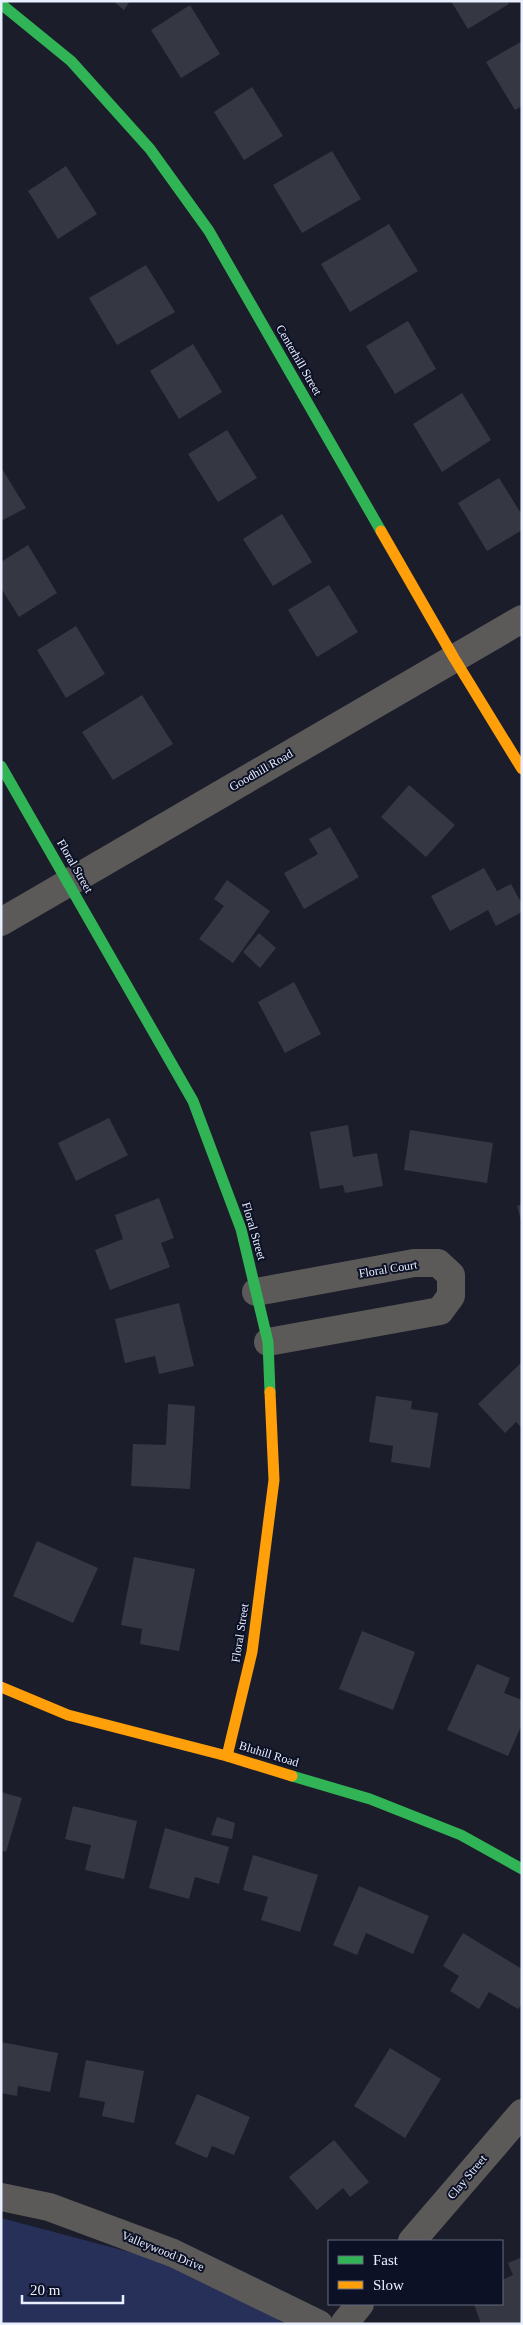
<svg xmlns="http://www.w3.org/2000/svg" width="523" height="2325" font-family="'Times New Roman',serif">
<rect width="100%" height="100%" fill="#1b1e2a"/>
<path fill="#273058" d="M1 2218 156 2259 273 2315 283 2324H1Z"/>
<g fill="#353842">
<path d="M113 1H130L124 10Z"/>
<path d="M451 1H507L509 4 468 29Z"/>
<path d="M190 5 220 54 181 78 151 30Z"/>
<path d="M522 41V106L515 110 486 62Z"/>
<path d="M252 87 283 136 244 160 214 112Z"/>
<path d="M332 151 361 199 302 233 273 185Z"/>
<path d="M66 166 97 214 58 239 28 191Z"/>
<path d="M389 224 418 271 350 312 321 264Z"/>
<path d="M146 265 175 312 117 345 89 298Z"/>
<path d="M408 321 436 369 395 394 366 346Z"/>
<path d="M193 344 222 392 179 419 150 371Z"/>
<path d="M462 393 491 440 442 472 413 424Z"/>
<path d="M227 430 257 478 218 502 188 454Z"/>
<path d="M1 467 26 508 1 521Z"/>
<path d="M499 478 522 515V530L487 551 458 503Z"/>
<path d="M282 514 312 562 273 586 243 539Z"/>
<path d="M28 545 57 593 19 617 1 588V562Z"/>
<path d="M329 585 358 632 317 657 288 610Z"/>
<path d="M76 626 105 674 66 698 37 650Z"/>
<path d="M142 695 173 744 113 780 82 732Z"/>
<path d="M409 785 455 825 426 857 381 817Z"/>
<path d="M330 827 359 877 304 909 284 873 318 854 309 839Z"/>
<path d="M484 868 497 891 511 884 522 904V912L496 926 488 910 450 931 431 896Z"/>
<path d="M227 880 270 911 233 963 199 939 224 906 214 899Z"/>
<path d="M259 933 276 948 260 968 243 952Z"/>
<path d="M294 982 321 1034 285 1053 258 1002Z"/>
<path d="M109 1118 128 1155 76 1181 58 1143Z"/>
<path d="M348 1125 353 1157 377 1153 383 1186 345 1193 343 1185 320 1189 310 1132Z"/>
<path d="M410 1130 493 1143 487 1183 404 1170Z"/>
<path d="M159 1198 174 1238 161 1243 170 1267 110 1290 95 1250 123 1239 115 1215Z"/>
<path d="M522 1204V1220H521L517 1206Z"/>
<path d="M179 1303 194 1366 159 1374 155 1356 125 1363 115 1319Z"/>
<path d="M522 1362V1428L516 1422 505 1433 478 1404Z"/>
<path d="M376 1396 412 1401 411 1409 438 1413 430 1468 391 1462 393 1446 369 1442Z"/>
<path d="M168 1404 195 1406 190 1489 131 1486 133 1444 166 1445Z"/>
<path d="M37 1541 98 1568 73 1623 13 1596Z"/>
<path d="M134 1557 195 1569 179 1651 140 1644 142 1629 121 1625Z"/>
<path d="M362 1631 415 1652 393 1710 339 1689Z"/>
<path d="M477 1664 510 1678 504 1693 522 1700V1724L508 1756 447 1730Z"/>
<path d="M1 1792 22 1798 6 1852 1 1850Z"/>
<path d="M73 1806 137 1821 124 1879 85 1870 91 1845 65 1839Z"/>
<path d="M217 1817 235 1823 232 1839 211 1835Z"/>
<path d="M165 1828 229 1847 219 1884 195 1877 189 1899 149 1888Z"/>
<path d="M253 1855 318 1875 300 1932 261 1920 268 1897 243 1890Z"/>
<path d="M359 1886 429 1916 413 1954 366 1933 357 1955 333 1945Z"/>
<path d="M463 1933 522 1969V2004L518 2009 489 1992 479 2009 450 1991 459 1976 443 1966Z"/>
<path d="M1 2042 58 2053 50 2092 18 2086 17 2096 1 2093Z"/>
<path d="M390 2048 441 2079 405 2138 354 2106Z"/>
<path d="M86 2060 144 2071 134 2123 102 2116 105 2102 79 2097Z"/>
<path d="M197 2094 250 2117 234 2155 212 2146 207 2158 175 2144Z"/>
<path d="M334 2140 369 2182 350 2197 343 2188 317 2210 289 2177Z"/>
<path d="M522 2257V2324H481L474 2304H502V2280L513 2275 508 2263Z"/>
</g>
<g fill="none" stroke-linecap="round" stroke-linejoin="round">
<g stroke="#5c5a59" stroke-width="28">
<path d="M1 922 522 619"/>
<path d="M256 1292 414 1263H438L451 1275V1296L440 1311 268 1342"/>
<path d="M1 2197 49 2207 173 2253 319 2324"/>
<path d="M412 2241 522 2113"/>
<path d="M344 2324 360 2304"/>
</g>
<g stroke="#30b455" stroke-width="11">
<path d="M1 4 71 61 150 149 209 231 381 531"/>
<path d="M1 766 193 1101 241 1229 268 1342 270 1392"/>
<path d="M292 1776 370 1799 461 1835 522 1869"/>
</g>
<g stroke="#ff9f0a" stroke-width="11">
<path d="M381 531 454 658 522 769"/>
<path d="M1 1687 68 1715 227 1756 292 1776"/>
<path d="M227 1756 252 1652 274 1480 270 1392"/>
</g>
</g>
<g text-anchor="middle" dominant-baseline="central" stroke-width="4" stroke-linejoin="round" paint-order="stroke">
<g font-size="12" fill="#eaefff" stroke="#0c1126">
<text transform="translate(299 360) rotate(60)">Centerhill Street</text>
<text transform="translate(261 770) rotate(-30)">Goodhill Road</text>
<text transform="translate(75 866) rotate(60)">Floral Street</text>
<text transform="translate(254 1231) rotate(74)">Floral Street</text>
<text transform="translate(388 1269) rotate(-9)">Floral Court</text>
<text transform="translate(240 1633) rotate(-81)">Floral Street</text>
<text transform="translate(269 1754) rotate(17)">Bluhill Road</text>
<text transform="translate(467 2177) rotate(-50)">Clay Street</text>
<text transform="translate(163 2251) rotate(22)">Valleywood Drive</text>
</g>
</g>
<rect width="523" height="2325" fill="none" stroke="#eaefff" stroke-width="5"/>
<rect x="328" y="2240" width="175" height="65" fill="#0c1126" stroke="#656a7d"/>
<rect x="338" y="2256" width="25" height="8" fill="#30b455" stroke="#656a7d"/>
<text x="373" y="2265" font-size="15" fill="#eaefff">Fast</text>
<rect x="338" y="2281" width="25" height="8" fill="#ff9f0a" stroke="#656a7d"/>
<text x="373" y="2290" font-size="15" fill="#eaefff">Slow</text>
<path d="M22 2295v8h101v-8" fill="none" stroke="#eaefff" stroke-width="2.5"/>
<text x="30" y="2295" font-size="15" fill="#eaefff" stroke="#0c1126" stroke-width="4" paint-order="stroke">20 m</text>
</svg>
